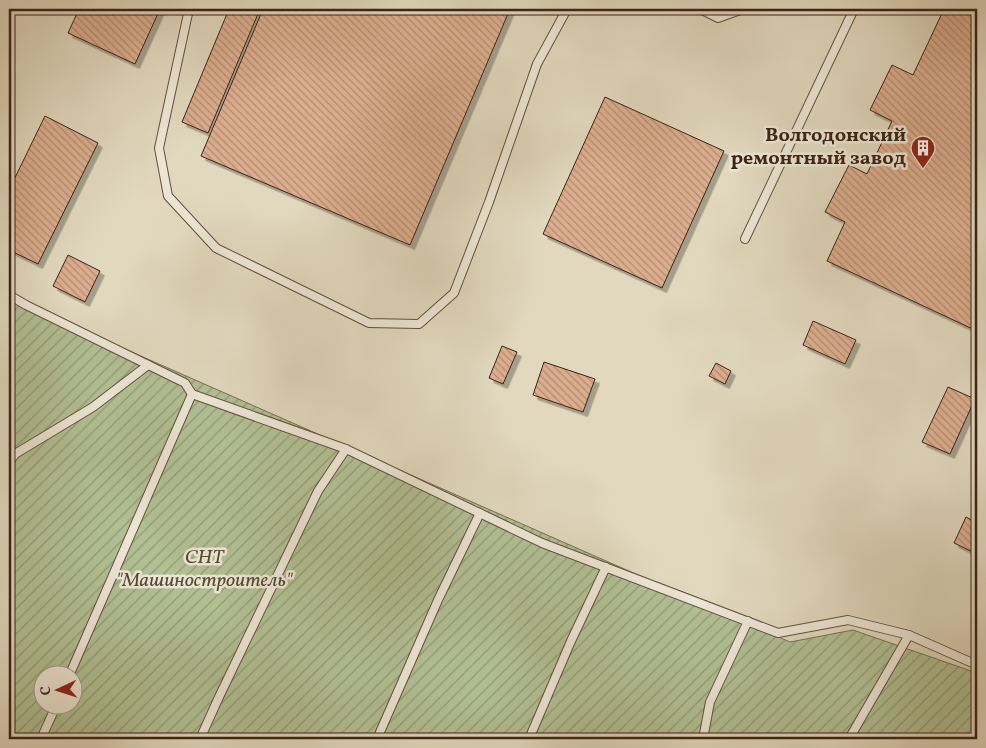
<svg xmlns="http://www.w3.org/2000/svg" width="986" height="748" font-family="Vollkorn,serif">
<defs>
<pattern id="garden-furrows" width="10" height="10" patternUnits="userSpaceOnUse" patternTransform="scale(1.25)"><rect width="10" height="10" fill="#b1bf93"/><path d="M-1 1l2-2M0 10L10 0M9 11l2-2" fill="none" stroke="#919b77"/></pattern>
<pattern id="building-back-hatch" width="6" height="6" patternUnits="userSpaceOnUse" patternTransform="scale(1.25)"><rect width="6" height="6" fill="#dcad8e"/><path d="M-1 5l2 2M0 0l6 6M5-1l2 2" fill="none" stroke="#b48c73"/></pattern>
<filter id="shadow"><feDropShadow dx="4.5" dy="4.5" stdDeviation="0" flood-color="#0004"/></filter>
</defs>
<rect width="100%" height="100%" fill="#e1d8be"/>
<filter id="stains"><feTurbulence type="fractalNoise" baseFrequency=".004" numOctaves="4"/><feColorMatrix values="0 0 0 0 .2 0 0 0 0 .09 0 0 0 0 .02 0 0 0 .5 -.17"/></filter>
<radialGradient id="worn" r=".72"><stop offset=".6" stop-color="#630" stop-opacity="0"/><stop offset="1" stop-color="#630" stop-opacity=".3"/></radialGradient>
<path fill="url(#garden-furrows)" stroke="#767154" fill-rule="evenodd" d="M9 298 790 642 853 630 977 673V739H9ZM42 676H72V706H42Z"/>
<g fill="url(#building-back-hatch)" stroke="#3b2315" filter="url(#shadow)">
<path d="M79 9H160L135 64 68 33Z"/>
<path d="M229 9H260L208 133 182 122Z"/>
<path d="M263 9H510L410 245 201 156Z"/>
<path d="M944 9H977V331L827 261 845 222 825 212 849 165 867 174 892 121 870 110 892 65 913 75Z"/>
<path d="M605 97 724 151 662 288 543 234Z"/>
<path d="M45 116 98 143 38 264 9 250V190Z"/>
<path d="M68 255 100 271 85 302 53 286Z"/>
<path d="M813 321 856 340 845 364 803 345Z"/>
<path d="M502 346 517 352 503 384 489 378Z"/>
<path d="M544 362 595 379 583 412 533 395Z"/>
<path d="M716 363 731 371 725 384 709 376Z"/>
<path d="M948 387 975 399 950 454 922 442Z"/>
<path d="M966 517 977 523V554L954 543Z"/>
</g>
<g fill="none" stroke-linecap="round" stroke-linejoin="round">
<defs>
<g id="lane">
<path d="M189 9 159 148 168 196 216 248 369 323 419 324 454 293 489 202 537 64 567 9"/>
<path d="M700 9 718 18 743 9"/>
<path d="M745 239 854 9"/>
<path d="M9 295 26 305 185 383 192 394 346 449 542 543 778 633 848 620 909 635 977 665"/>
<path d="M9 463 15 454 93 407 148 365"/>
<path d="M69 676 192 394"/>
<path d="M41 739 56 706"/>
<path d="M200 739 219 697 318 491 346 449"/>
<path d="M377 739 438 600 480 513"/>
<path d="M529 739 571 641 606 567"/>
<path d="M703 739 710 702 748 621"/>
<path d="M849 739 909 635"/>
</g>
</defs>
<use href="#lane" stroke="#64503f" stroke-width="10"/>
<use href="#lane" stroke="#ece6d5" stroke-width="8"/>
</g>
<defs>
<symbol id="building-pin" viewBox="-11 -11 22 30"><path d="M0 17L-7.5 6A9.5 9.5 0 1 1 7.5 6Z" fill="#8f2418" stroke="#ece6d5"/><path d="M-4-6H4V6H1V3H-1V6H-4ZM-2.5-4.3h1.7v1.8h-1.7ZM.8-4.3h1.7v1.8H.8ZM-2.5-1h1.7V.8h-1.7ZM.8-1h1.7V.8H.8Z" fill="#fff"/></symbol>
</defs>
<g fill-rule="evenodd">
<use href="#building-pin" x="909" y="134" width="28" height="38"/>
</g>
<g text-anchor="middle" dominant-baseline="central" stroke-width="5" stroke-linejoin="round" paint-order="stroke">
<g font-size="20" font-weight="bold" fill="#3b2315" stroke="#ece6d5" text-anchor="end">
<text x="906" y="136">Волгодонский<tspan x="906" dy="23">ремонтный завод</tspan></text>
</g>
<g font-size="20" font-style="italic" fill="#584a34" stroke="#ece6d5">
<text x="204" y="558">СНТ<tspan x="204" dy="23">"Машиностроитель"</tspan></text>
</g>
</g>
<rect width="986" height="748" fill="none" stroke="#e1d8be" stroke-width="30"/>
<rect x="10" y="10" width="966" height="728" fill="none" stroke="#3b2315" stroke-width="2.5"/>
<rect x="15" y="15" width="956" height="718" fill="none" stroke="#3b2315"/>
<g transform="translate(58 690) rotate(266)"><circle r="24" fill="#ece6d5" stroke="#a59888"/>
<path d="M0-4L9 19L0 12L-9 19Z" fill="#8f2418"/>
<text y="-8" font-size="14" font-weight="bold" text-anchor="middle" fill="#3b2315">С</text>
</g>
<rect width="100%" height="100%" filter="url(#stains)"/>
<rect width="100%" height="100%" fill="url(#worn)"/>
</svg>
